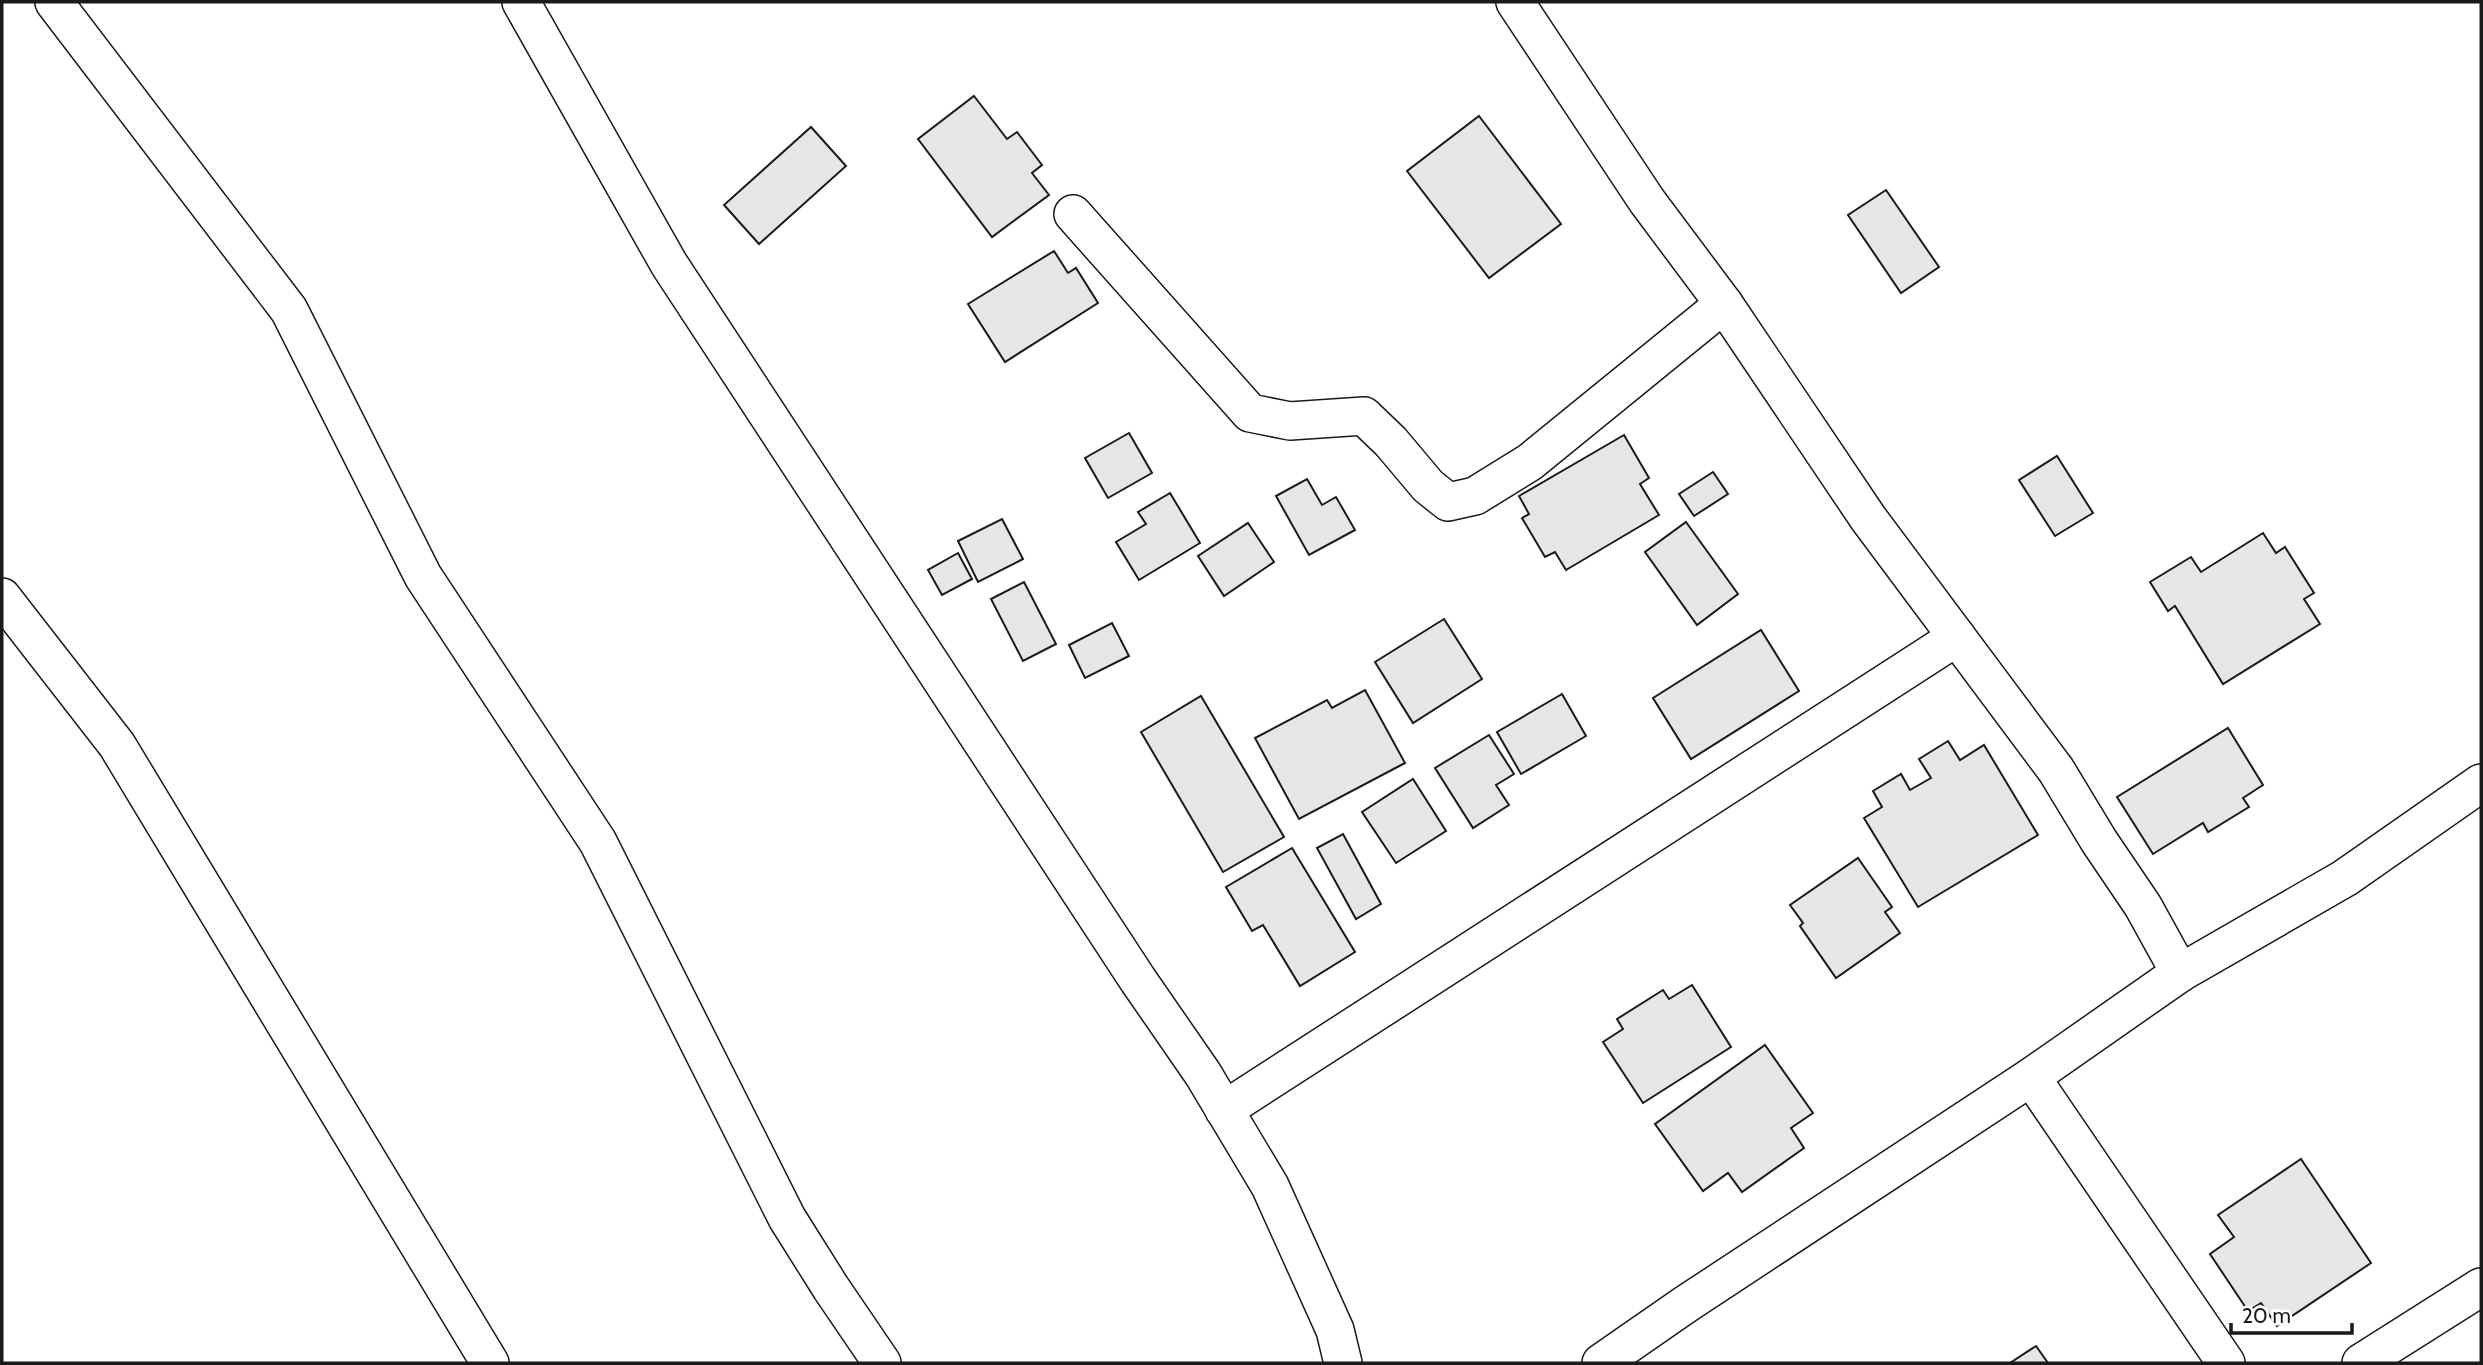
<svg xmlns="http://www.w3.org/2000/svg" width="2483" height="1365" font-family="Cabin,sans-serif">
<rect width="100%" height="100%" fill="#fff"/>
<g fill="#e6e6e6" stroke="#1a1a1a" stroke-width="2">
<path d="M974 96 1007 139 1017 132 1042 165 1032 173 1049 195 992 237 918 139Z"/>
<path d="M1479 116 1561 224 1489 278 1407 171Z"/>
<path d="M811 127 846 166 759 244 724 205Z"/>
<path d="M1886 190 1939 267 1901 293 1848 215Z"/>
<path d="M1054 251 1068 273 1076 268 1098 303 1005 362 968 304Z"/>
<path d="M1129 433 1152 473 1108 498 1085 458Z"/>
<path d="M1624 435 1649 478 1640 484 1659 515 1566 570 1555 552 1545 557 1522 518 1529 514 1519 496Z"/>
<path d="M2057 456 2093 513 2055 536 2019 480Z"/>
<path d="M1713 472 1728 494 1694 516 1679 494Z"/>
<path d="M1307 479 1322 505 1336 497 1355 530 1309 555 1276 496Z"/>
<path d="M1170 493 1200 543 1139 580 1116 542 1146 524 1138 512Z"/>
<path d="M1002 519 1023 559 978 582 958 541Z"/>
<path d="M1686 522 1738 594 1697 625 1645 552Z"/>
<path d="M1248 523 1274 562 1224 596 1198 556Z"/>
<path d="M2263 533 2276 553 2285 547 2314 593 2304 599 2320 624 2223 684 2175 606 2168 611 2150 582 2191 557 2201 572Z"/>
<path d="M958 553 972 579 942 595 928 570Z"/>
<path d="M1024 582 1056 644 1023 661 991 599Z"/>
<path d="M1444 619 1482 679 1413 723 1375 662Z"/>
<path d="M1112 623 1129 656 1085 678 1069 645Z"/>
<path d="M1761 630 1799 691 1691 759 1653 698Z"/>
<path d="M1365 690 1405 763 1299 819 1255 738 1327 700 1332 708Z"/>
<path d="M1562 694 1586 736 1521 774 1497 732Z"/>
<path d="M1201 696 1284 837 1223 872 1141 732Z"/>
<path d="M2228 728 2263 785 2243 798 2249 807 2208 832 2203 823 2153 854 2117 797Z"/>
<path d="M1489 735 1514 774 1496 785 1509 805 1473 828 1435 768Z"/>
<path d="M1948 741 1960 760 1984 745 2038 835 1918 907 1864 818 1882 807 1873 791 1901 774 1910 790 1931 778 1919 759Z"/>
<path d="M1413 779 1446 831 1396 863 1362 812Z"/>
<path d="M1343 834 1381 904 1356 919 1317 848Z"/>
<path d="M1292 848 1355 952 1300 986 1263 925 1252 931 1226 887Z"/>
<path d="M1858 858 1892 907 1885 912 1900 933 1836 978 1800 926 1803 923 1790 905Z"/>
<path d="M1692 985 1731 1047 1643 1103 1603 1042 1623 1029 1617 1019 1663 990 1669 999Z"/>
<path d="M1765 1045 1813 1113 1791 1128 1804 1148 1742 1192 1728 1173 1703 1191 1655 1124Z"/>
<path d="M2301 1159 2371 1263 2277 1326 2261 1303 2248 1311 2210 1254 2234 1237 2218 1215Z"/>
<path d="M2036 1346 2048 1363H2010Z"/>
</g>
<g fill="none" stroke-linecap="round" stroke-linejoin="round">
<defs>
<g id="minor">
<path d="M54 2 289 310 423 576 598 842 787 1218 831 1288 882 1363"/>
<path d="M521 2 669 264 1138 980 1203 1074 1270 1186 1335 1330 1343 1363"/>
<path d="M1515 2 1647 201 1724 304 1868 518 2056 770 2099 841 2143 906 2180 973 2031 1077 1686 1304 1601 1363"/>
<path d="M1073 214 1250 413 1290 421 1364 416 1391 442 1428 486 1448 502 1475 496 1530 462 1724 304"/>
<path d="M2 597 117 745 490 1363"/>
<path d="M2180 973 2345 878 2481 783"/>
<path d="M2031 1077 2226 1363"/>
<path d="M1224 1110 1957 637"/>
<path d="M2361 1363 2481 1287"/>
</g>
</defs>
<use href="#minor" stroke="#1a1a1a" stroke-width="40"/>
<use href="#minor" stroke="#fff" stroke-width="37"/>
</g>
<rect width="2483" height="1365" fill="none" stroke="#1a1a1a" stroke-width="7"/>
<path d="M2231 1323v10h121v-10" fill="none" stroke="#1a1a1a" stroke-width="3.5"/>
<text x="2242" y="1323" font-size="21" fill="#1a1a1a" stroke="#ffffff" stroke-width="5" paint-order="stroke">20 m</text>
</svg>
